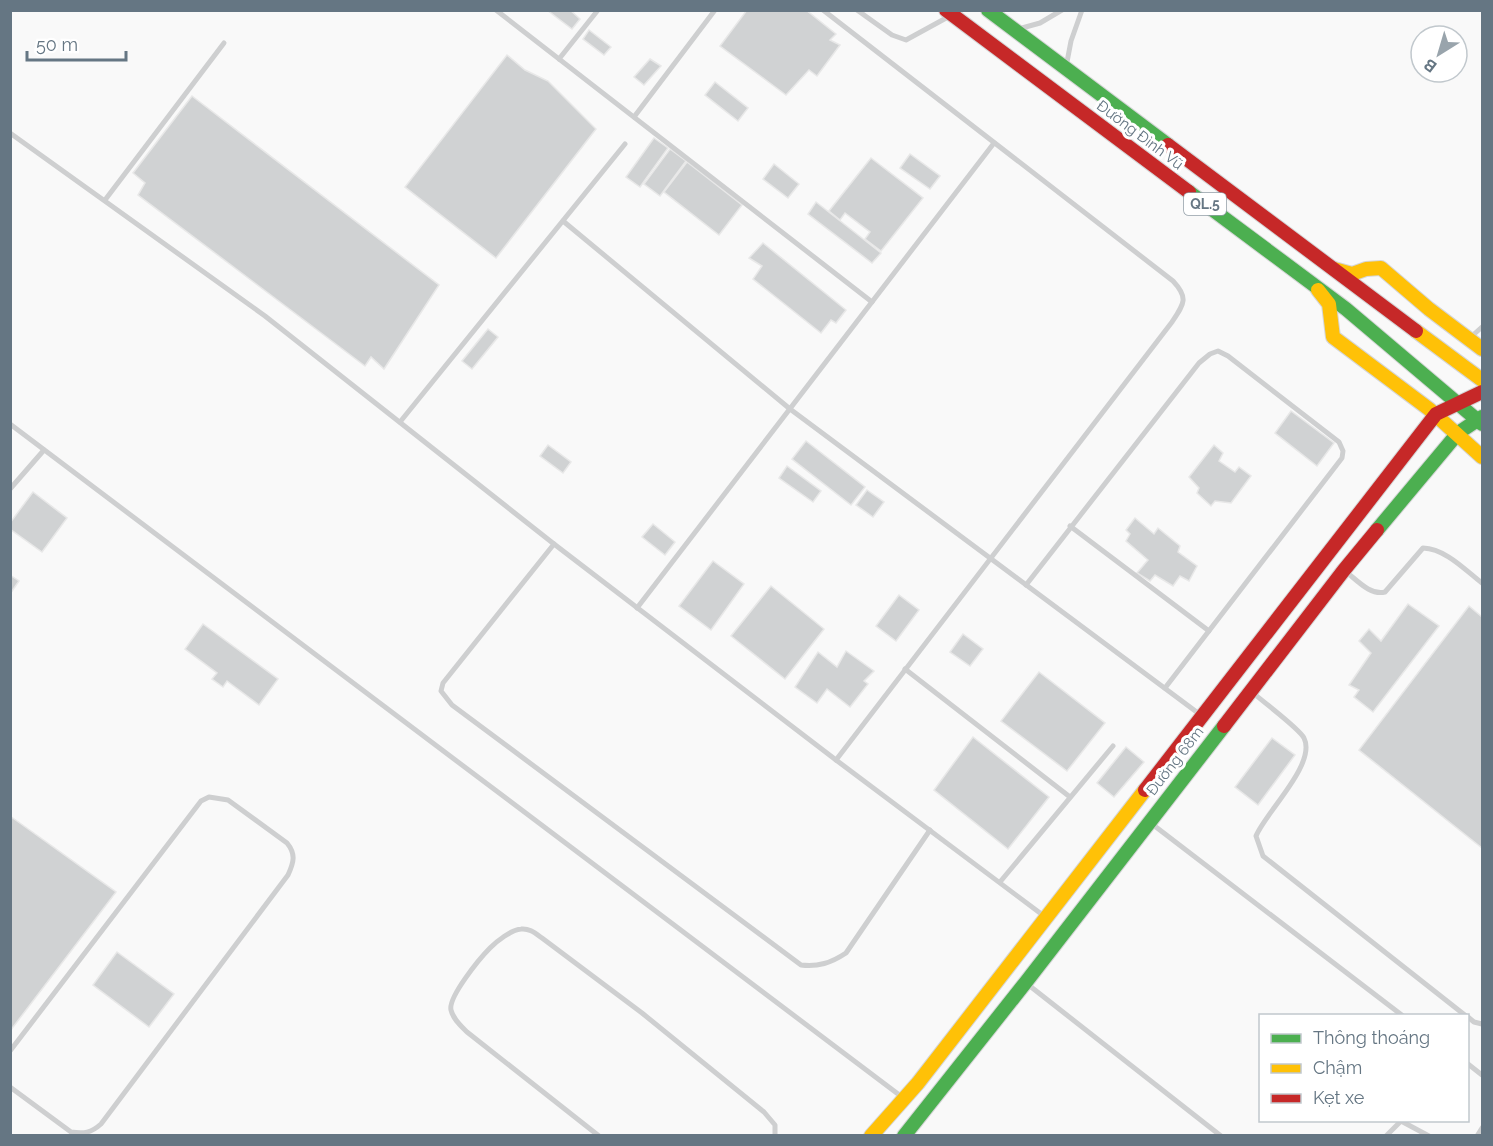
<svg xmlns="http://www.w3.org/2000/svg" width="1493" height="1146" font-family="Raleway,sans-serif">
<rect width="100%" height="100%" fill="#f9f9f9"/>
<g fill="#d0d2d3" stroke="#e8e8e8" stroke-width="1.5">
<path d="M547 10H570L580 19 572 29Z"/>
<path d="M747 10H806L836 34 830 40 840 45 817 76 809 70 786 95 720 46Z"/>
<path d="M589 30 611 47 604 55 583 39Z"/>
<path d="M507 55 525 70 548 81 596 129 496 258 405 187Z"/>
<path d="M650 59 661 66 644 85 634 77Z"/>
<path d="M715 82 748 108 738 121 705 95Z"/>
<path d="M192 96 439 285 384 369 371 357 365 366 138 195 145 183 133 173Z"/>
<path d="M654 138 668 148 640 187 626 177Z"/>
<path d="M670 149 686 161 660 196 644 184Z"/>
<path d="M910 154 940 176 930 189 900 168Z"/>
<path d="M871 158 923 198 881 251 865 239 870 232 845 213 840 220 829 211Z"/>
<path d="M687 162 742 205 719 235 664 192Z"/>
<path d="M774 164 799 184 788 198 763 179Z"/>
<path d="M816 202 881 253 872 263 808 214Z"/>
<path d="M763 243 846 310 836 323 831 320 821 333 753 279 762 266 749 258Z"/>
<path d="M488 329 498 337 472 369 462 361Z"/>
<path d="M1291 411 1334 443 1317 466 1275 433Z"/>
<path d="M806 441 865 487 851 505 792 459Z"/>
<path d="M548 445 571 462 563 473 540 456Z"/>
<path d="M1214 445 1223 453 1219 461 1235 472 1239 467 1251 476 1231 503 1215 501 1211 506 1197 493 1199 488 1189 477Z"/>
<path d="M787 466 821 491 813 502 779 478Z"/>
<path d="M867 490 884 502 873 517 856 505Z"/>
<path d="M33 492 67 518 42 552 10 529V523Z"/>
<path d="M1135 518 1154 534 1158 528 1180 546 1178 552 1197 566 1189 581 1180 576 1173 586 1155 575 1150 581 1137 573 1148 560 1126 541 1130 534 1126 530Z"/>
<path d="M653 524 675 542 665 555 642 537Z"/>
<path d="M713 561 744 584 711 630 679 606Z"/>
<path d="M10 575 19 581 10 594Z"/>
<path d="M771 586 824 629 785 679 731 636Z"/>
<path d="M899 595 919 610 896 641 876 626Z"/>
<path d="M1408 604 1439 626 1373 712 1354 697 1359 690 1349 685 1371 653 1359 641 1369 629 1381 641Z"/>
<path d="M1469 606 1482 617V848L1359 750Z"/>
<path d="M203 624 278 679 259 705 227 681 223 687 212 679 217 673 185 649Z"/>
<path d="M963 634 983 649 970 666 950 652Z"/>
<path d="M846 651 874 671 864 681 868 684 850 707 827 689 817 703 795 687 818 652 837 667Z"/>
<path d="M1039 672 1105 723 1067 771 1001 721Z"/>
<path d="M973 737 1049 797 1008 849 934 790Z"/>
<path d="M1272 738 1295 755 1258 805 1235 787Z"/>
<path d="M1126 747 1144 762 1114 797 1097 783Z"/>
<path d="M10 816 116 892 10 1031Z"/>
<path d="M117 952 174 994 149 1027 93 985Z"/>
</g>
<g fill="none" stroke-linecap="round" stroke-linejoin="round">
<defs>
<g id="fast">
<path d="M988 10 1168 145"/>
<path d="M1189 192 1346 309 1482 424"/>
<path d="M1377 530 1458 433 1482 417"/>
<path d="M904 1136 1026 982 1224 726"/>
</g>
<g id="slow">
<path d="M1334 269 1352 274 1366 269 1381 268 1429 309 1482 349"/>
<path d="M1318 290 1329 304 1333 337 1429 409 1482 457"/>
<path d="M1416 331 1482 380"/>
<path d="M871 1136 918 1083 1145 790"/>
</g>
<g id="jam">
<path d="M946 10 1189 192"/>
<path d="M1168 145 1416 331"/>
<path d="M1224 726 1344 570 1377 530"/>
<path d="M1145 790 1436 414 1482 392"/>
</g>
</defs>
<use href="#fast" stroke="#d5d6d7" stroke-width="16"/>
<use href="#slow" stroke="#d5d6d7" stroke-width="16"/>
<use href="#jam" stroke="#d5d6d7" stroke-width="16"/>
<g stroke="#cecfd0" stroke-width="5">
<path d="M496 10 872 302"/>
<path d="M823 10 1173 281C1189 298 1184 304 1172 322L836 760"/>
<path d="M857 10 892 35 906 40 948 17"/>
<path d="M1022 28 1040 23 1062 10"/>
<path d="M559 59 598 10"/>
<path d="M1067 62 1071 41 1082 10"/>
<path d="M634 117 715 10"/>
<path d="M10 133 265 316 554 544 836 760 1044 916"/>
<path d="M105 200 224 43"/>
<path d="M563 221 790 409 1202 716"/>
<path d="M1472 336 1482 327"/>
<path d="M400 422 625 144"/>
<path d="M10 424 902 1097"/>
<path d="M10 489 44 450"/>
<path d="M1070 526 1209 631"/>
<path d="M554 544 443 683 441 691 452 705 801 965C818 967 831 963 846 953L930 830"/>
<path d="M1345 571C1356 579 1370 596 1385 592L1423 548C1446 549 1465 570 1482 583"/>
<path d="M1026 585 1199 363 1210 354 1218 351 1228 356 1339 442 1343 451 1342 458 1165 688"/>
<path d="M637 608 994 143"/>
<path d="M905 669 1070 797"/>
<path d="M1252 692C1262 701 1300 729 1304 738 1317 764 1265 813 1256 836L1263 856 1466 1016"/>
<path d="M1152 824 1403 1016"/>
<path d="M1000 882 1113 746"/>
<path d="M1026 983 1221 1136"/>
<path d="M1468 1017 1474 1022 1482 1024"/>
<path d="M10 1051 201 801 209 797 228 800 287 843C296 854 294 862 288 875L101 1124C91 1133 84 1134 71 1132L10 1087"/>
<path d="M1468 1064 1482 1075"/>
<path d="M599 1136 467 1032C461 1026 453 1019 451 1010 448 997 480 958 490 948 497 941 511 930 521 929 529 928 535 933 542 938L642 1013 764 1112 775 1125V1136"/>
<path d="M1386 1136 1401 1121 1429 1136"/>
<path d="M1477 1136 1482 1128"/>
</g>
<use href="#fast" stroke="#4caf50" stroke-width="14"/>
<use href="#slow" stroke="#ffc107" stroke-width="14"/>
<use href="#jam" stroke="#c62828" stroke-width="14"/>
</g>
<g text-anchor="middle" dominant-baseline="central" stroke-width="6" stroke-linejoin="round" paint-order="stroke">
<rect fill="#fff" stroke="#939fa8" stroke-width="1.5" x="1184" y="193" width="42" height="22" rx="4.5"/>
<g font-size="14" font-weight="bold" fill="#657683">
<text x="1205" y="204">QL.5</text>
</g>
<g font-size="15" fill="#657683" stroke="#fff">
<text transform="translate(1140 135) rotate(37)">Đường Đình Vũ</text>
<text transform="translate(1175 761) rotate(-52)">Đường 68m</text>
</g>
</g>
<rect width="1493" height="1146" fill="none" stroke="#657683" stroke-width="24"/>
<rect x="1259" y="1014" width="210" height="108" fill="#ffffff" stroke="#c1c8cd" stroke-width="1.5"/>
<rect x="1271" y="1034" width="30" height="9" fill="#4caf50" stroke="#c1c8cd" stroke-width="1.5"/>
<text x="1313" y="1044" font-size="18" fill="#657683">Thông thoáng</text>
<rect x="1271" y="1064" width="30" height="9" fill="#ffc107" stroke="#c1c8cd" stroke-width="1.5"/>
<text x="1313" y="1074" font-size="18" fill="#657683">Chậm</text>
<rect x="1271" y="1094" width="30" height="9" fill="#c62828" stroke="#c1c8cd" stroke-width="1.5"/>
<text x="1313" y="1104" font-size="18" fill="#657683">Kẹt xe</text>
<g transform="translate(1439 54) rotate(217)"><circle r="28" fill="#ffffff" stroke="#c1c8cd" stroke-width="1.5"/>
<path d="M0-4.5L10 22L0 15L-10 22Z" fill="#99a4ac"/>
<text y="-9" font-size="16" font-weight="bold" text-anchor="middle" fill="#657683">B</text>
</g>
<path d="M27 51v9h99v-9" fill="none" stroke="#657683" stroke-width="3"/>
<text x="36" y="51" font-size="18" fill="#657683" stroke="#ffffff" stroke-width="4.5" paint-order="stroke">50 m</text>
</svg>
